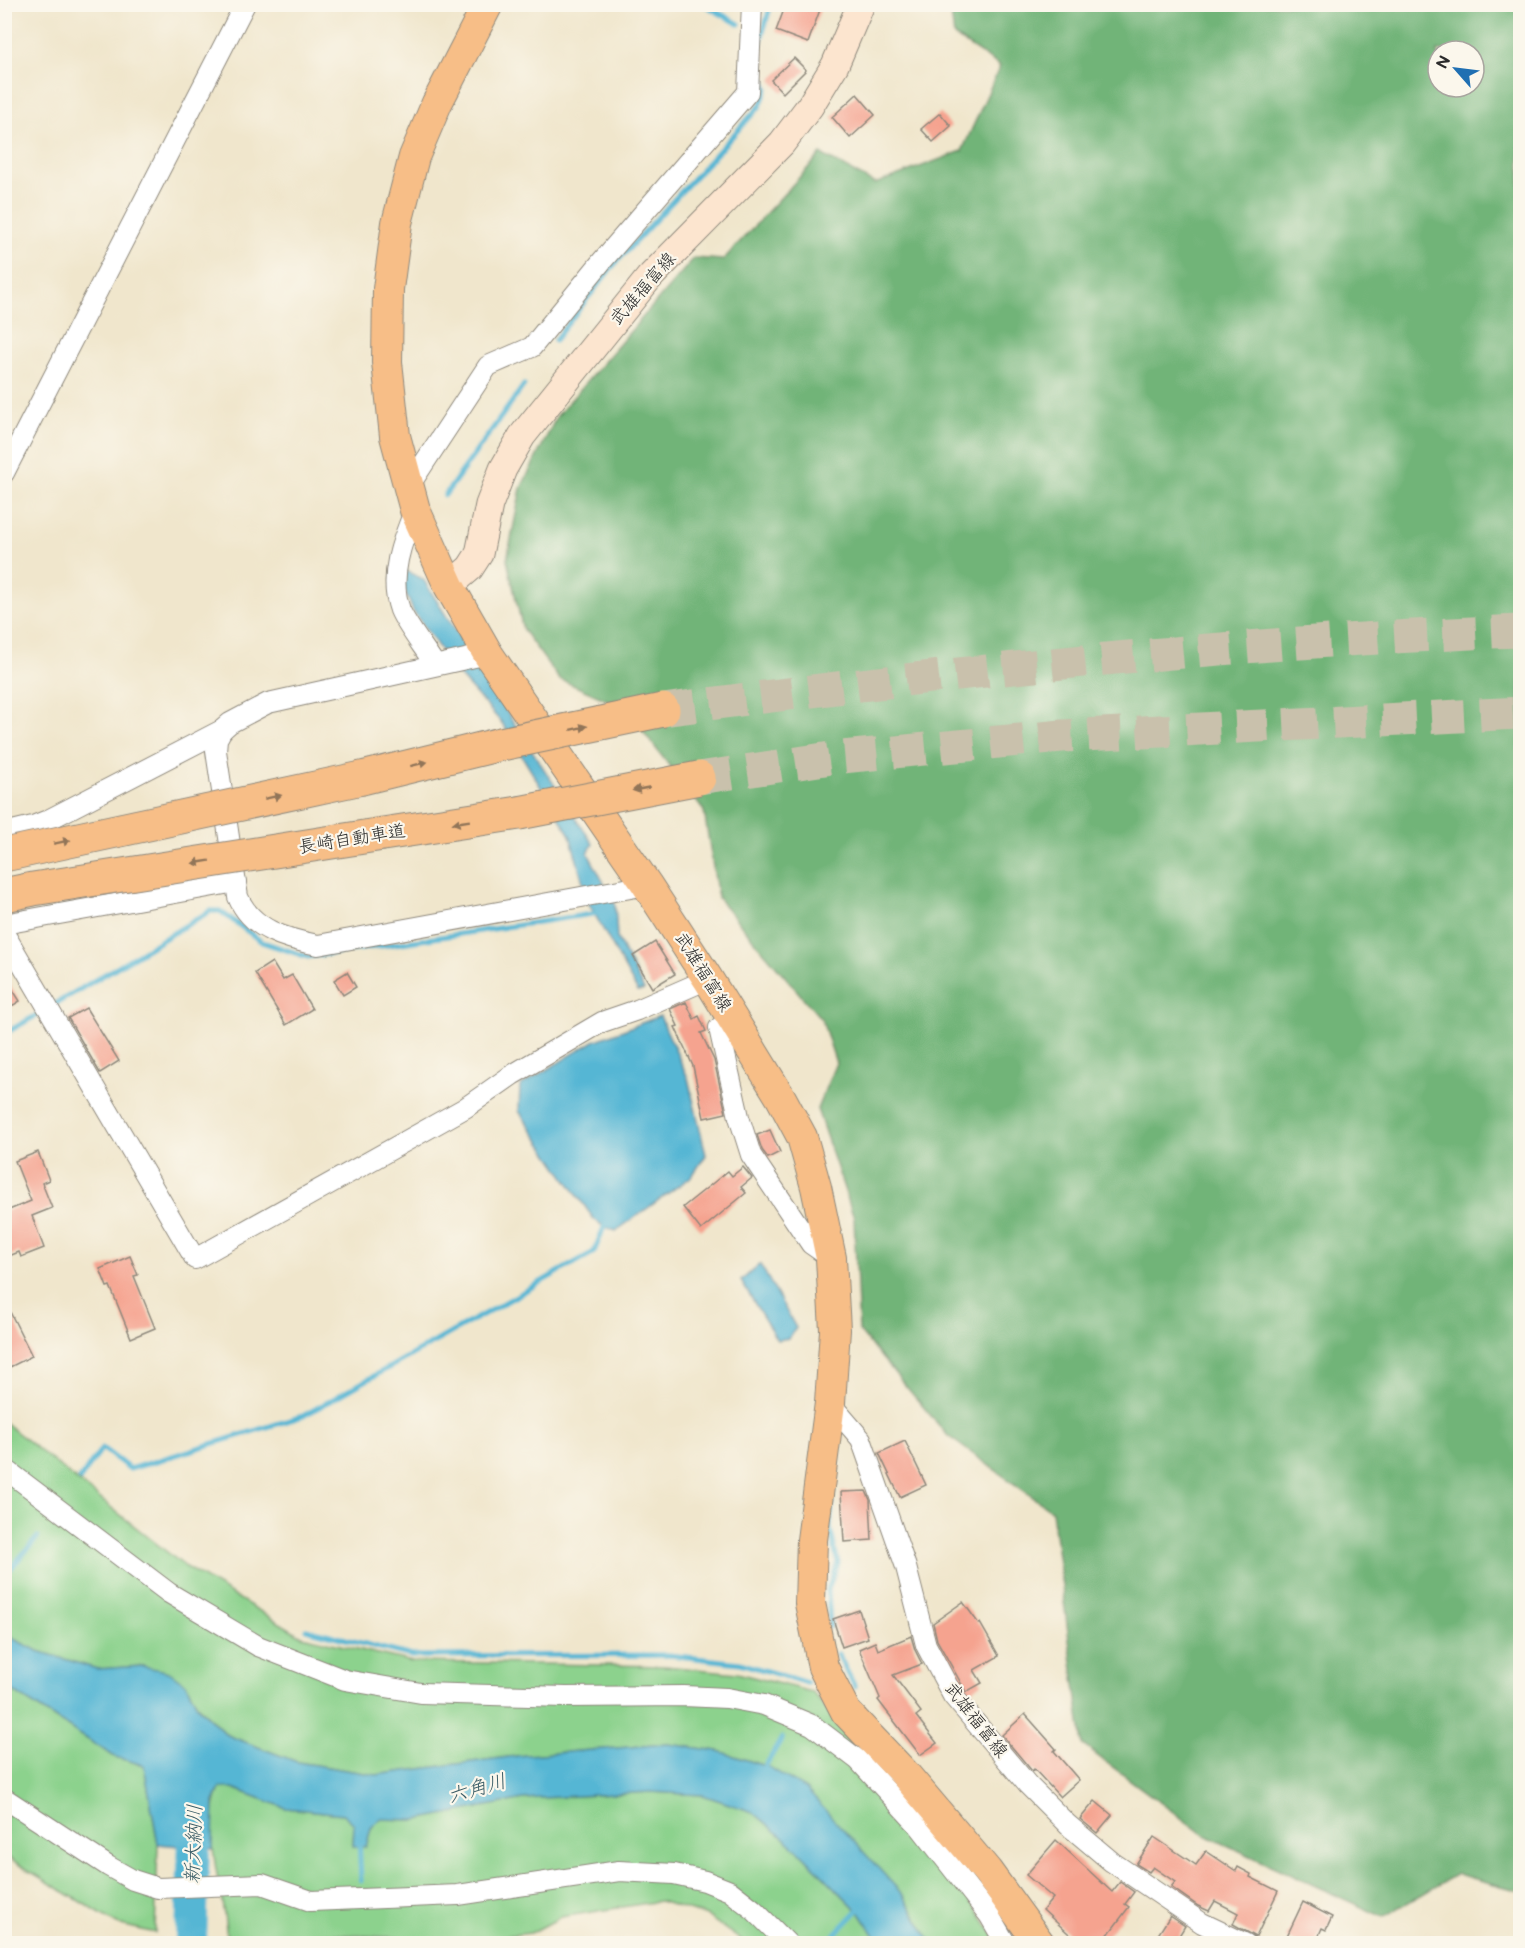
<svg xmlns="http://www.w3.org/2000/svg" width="1525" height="1948" font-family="'Balsamiq Sans','Klee One',sans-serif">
<rect width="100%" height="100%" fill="#fbf7ec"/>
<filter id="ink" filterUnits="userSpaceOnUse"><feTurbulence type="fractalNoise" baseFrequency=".0167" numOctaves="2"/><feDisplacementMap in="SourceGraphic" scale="12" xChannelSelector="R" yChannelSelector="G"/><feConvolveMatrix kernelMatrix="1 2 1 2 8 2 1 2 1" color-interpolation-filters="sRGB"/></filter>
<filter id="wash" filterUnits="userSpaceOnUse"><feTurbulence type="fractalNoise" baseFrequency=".008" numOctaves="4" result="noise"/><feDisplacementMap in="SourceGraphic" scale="24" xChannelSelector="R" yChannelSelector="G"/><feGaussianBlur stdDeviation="1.35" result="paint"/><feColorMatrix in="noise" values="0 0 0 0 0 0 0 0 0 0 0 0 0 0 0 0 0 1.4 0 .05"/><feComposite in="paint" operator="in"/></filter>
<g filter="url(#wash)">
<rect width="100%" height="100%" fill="#f0e6cc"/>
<path fill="#d2bec4" d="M314 1933 423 1939V1943L314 1944Z"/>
<g fill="#8cd28d" stroke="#5c7e5c" stroke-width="1.5">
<path d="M4 1422 187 1568 302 1636 412 1662 665 1666 737 1673 812 1692 866 1757 984 1920 998 1943H932L903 1895 769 1767 718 1751 668 1744 516 1756 376 1775 297 1762 227 1735 198 1706 186 1684 143 1666 97 1669 38 1651 5 1635Z"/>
<path d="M5 1686 115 1757 144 1765 158 1844 155 1933 117 1924 5 1856Z"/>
<path d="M220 1788H233L286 1808 343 1814 354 1824 353 1846H366L371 1828 379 1819 416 1820 523 1799 651 1792 703 1795 753 1812 798 1850 860 1913 880 1943H745L707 1916 660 1901 561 1917 531 1933 461 1941V1943H423L422 1939 314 1933V1943H227C226 1894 199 1836 220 1788Z"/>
</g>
<path fill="#71b478" stroke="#4e7052" stroke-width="1.5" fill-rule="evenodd" d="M950 5H1520V1891L1457 1874 1383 1917 1203 1834 1083 1745 1052 1511 948 1436 859 1331 854 1218 817 1109 836 1063 822 1020 718 898 704 811 625 708 559 679 523 630 507 560 521 488 557 416 694 258 723 260 821 154 875 184 962 151 1000 66 954 36ZM1438 51H1474V87H1438Z"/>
<g fill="#55b6d4" stroke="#407080" stroke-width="1.5">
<path d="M406 571 423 579 510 717 593 844 588 853 615 904 617 938 644 990 638 992 589 904 570 835 502 723 457 673 413 611 404 588Z"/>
<path d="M660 1016 688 1078 706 1155 692 1176 616 1231 604 1227 593 1218 519 1111 520 1086 594 1041Z"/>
<path d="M760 1264 796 1328 789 1338 777 1340 741 1281Z"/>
<path d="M5 1635 38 1651 97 1669 143 1666 169 1672 186 1684 198 1707 227 1735 297 1762 376 1775 516 1756 668 1744 718 1751 769 1767 806 1789 903 1895 932 1943H880L860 1913 798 1850 753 1812 703 1795 651 1792 523 1799 416 1820 380 1819 371 1828 366 1847 353 1846 354 1824 343 1814 286 1808 233 1788H220L214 1802 213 1849 158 1844 144 1765 115 1757 5 1686Z"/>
</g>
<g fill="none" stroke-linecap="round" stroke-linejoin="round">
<g stroke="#55b6d4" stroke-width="5">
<path d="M703 4 739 24"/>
<path d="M759 46 771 4"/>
<path d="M555 340 612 267 760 106 767 88 758 69"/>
<path d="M445 495 524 385"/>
<path d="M52 1006 210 911H220L262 942 308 957 599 913"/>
<path d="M4 1034 44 1011"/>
<path d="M80 1479 102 1448 130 1469 303 1416 594 1252 604 1227"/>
<path d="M4 1576 38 1537"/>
<path d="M830 1627 828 1589 838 1563 830 1528 833 1490"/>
<path d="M306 1629 412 1656 669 1655 740 1663 807 1683"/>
<path d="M838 1654 855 1687"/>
<path d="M762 1772 782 1738"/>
<path d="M359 1839 361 1880"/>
<path d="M826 1944 862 1906"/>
</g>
<path stroke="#55b6d4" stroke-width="32" d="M191 1944 195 1803"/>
</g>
<g id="blocks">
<g fill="#f5a38f">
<path d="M786 4H822L808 43 776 31Z"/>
<path d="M794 58 806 70 783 93 771 80Z"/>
<path d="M857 94 875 115 850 138 832 117Z"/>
<path d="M940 113 951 126 933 142 921 129Z"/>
<path d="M655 942 675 974 652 988 633 956Z"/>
<path d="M272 962 283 980 292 975 312 1009 286 1025 255 973Z"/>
<path d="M347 972 356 987 343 995 334 980Z"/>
<path d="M4 976 20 1001 4 1011Z"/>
<path d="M686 1002 694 1019 699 1016 706 1031 701 1033 714 1060 726 1113 704 1118 693 1066 675 1027 678 1026 670 1009Z"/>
<path d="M86 1008 119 1061 100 1073 68 1018Z"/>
<path d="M770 1130 780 1152 768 1158 762 1150 757 1135Z"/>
<path d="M38 1152 49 1180 42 1183 52 1208 32 1216 44 1248 21 1257 19 1252 4 1258V1212L31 1201 15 1161Z"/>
<path d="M743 1167 752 1178 741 1187 746 1193 701 1230 683 1207 728 1171 732 1176Z"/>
<path d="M130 1256 138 1275 134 1276 155 1328 131 1338 110 1286 107 1287 100 1269Z"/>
<path d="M4 1300 32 1356 10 1367 4 1356Z"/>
<path d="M905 1441 926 1485 900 1497 879 1453Z"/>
<path d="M866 1491 870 1500 872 1540 844 1542 841 1492Z"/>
<path d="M963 1602 979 1624 980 1623 999 1656 974 1670 982 1683 966 1692 937 1640 933 1623Z"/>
<path d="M859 1610 868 1638 842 1647 833 1619Z"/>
<path d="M911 1636 915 1650 922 1664 893 1675 921 1712 916 1716 937 1743 920 1755 878 1700 880 1698 859 1649 875 1642 878 1650Z"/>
<path d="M1025 1714 1056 1749 1054 1751 1079 1780 1060 1797 1034 1769 1032 1771 1002 1735Z"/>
<path d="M1095 1801 1112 1815 1097 1833 1080 1819Z"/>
<path d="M1154 1837 1196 1865 1206 1851 1236 1871 1238 1867 1251 1874 1250 1877 1278 1891 1256 1937 1233 1924 1238 1913 1215 1901 1209 1911 1198 1906 1171 1887 1175 1882 1153 1867 1149 1872 1136 1864Z"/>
<path d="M1056 1840 1112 1892 1120 1882 1134 1892 1125 1904 1129 1907 1101 1944H1080L1043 1910 1053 1898 1026 1875Z"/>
<path d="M1303 1902 1332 1917 1326 1930 1322 1928 1315 1944H1298L1286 1938Z"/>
<path d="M1170 1916 1185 1926 1174 1944H1152Z"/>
</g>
</g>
</g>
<g filter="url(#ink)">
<use href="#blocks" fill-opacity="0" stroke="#8e887c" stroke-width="1.5"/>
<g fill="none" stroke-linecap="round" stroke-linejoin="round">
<g stroke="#c9c1ac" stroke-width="33" stroke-dasharray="33 16" stroke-linecap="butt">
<path d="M663 710C948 672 1234 642 1520 631"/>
<path d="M699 778 831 758 1062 736 1520 713"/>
</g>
<defs>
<g id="street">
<path d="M4 473 245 4"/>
<path d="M409 486 488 366 532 347 602 261 748 92 752 4"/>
<path d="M415 510C402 540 388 577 400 610 406 625 426 650 435 665"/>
<path d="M222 730 217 739 216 751 238 897C252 930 286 939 318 945L647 885"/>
<path d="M4 833 33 826 48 820 222 730 230 723 268 703 488 654"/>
<path d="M4 924 236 882"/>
<path d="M4 933 195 1259 465 1108 512 1075 602 1022 637 1010 708 979"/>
<path d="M732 1018 719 1028 739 1117 751 1155 811 1244 831 1258"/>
<path d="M830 1403 861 1439 906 1567 926 1645 953 1696 1028 1785 1068 1825 1112 1862 1202 1923 1246 1944"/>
<path d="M4 1468 169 1593 258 1646 345 1680 421 1693 566 1697 684 1696 727 1698 764 1705 812 1725 858 1760 920 1827 989 1915 1006 1944"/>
<path d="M4 1798 108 1866 133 1880 158 1888 262 1884 311 1901 458 1895 619 1871 674 1874 705 1881 730 1891 753 1909 788 1944"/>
</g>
<path id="secondary" d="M449 586 470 568 479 554 489 505 503 469 522 436 649 278 782 143 810 106 835 65 861 4"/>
<path id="primary" d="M488 4 437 103 414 157 397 223 388 289 387 362 395 436 415 510 449 586 488 654 647 885 708 979 781 1098 802 1137 816 1187 831 1258 835 1330 830 1403 812 1540 810 1603 823 1667 846 1712 905 1774 987 1871 1040 1944"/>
<g id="highway">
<path d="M362 778 501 744"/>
<path d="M383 834 519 813"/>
</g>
</defs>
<use href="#street" stroke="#8e887c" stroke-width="22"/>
<use href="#secondary" stroke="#8e887c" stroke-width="29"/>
<use href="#primary" stroke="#8e887c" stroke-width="32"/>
<use href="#highway" stroke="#8e887c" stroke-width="35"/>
<use href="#street" stroke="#fff" stroke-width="20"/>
<use href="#secondary" stroke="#fce5cf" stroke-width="27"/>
<use href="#primary" stroke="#f7be87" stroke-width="30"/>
<use href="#highway" stroke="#f7be87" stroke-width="33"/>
<defs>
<g id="highway-bridge">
<path d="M501 744 663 710"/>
<path d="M519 813 699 778"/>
<path d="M4 855 362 778"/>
<path d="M4 895 33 889 383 834"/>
</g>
</defs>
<use href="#highway-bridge" stroke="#8e887c" stroke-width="35" stroke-linecap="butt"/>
<use href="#highway-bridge" stroke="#f7be87" stroke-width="33"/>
</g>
<defs><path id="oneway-solid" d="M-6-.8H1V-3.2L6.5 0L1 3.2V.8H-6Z" transform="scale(1.5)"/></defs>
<g fill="#917459">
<use href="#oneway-solid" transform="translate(579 728) rotate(-12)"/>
<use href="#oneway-solid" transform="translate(419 764) rotate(-14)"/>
<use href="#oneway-solid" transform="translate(641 789) rotate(169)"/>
<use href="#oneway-solid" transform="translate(273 797) rotate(-12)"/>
<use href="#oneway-solid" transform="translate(461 822) rotate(171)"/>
<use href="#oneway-solid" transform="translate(62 842) rotate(-12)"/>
<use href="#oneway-solid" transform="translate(201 862) rotate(171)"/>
</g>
</g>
<g text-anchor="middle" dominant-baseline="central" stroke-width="4.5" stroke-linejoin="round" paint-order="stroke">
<g font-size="18" fill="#2b2b2b" stroke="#fbf7ec">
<text transform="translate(643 289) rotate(-49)">武雄福富線</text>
<text transform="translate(352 839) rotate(-9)">長崎自動車道</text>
<text transform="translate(703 972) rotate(58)">武雄福富線</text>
<text transform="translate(976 1720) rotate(52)">武雄福富線</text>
</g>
<g font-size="20" font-style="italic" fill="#3a5c66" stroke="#fbf7ec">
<text transform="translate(477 1789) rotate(-16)">六角川</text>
<text transform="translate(194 1844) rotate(-88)">新大納川</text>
</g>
</g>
<rect width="1525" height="1948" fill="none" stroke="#fbf7ec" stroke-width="24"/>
<g transform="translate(1456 69) rotate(298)"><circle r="28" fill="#fbf7ec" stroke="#a8a59f" stroke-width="1.5"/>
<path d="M0-4.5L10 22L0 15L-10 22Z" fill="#1f6fb2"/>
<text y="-9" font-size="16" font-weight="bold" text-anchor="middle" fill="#2b2b2b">N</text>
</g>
</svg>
